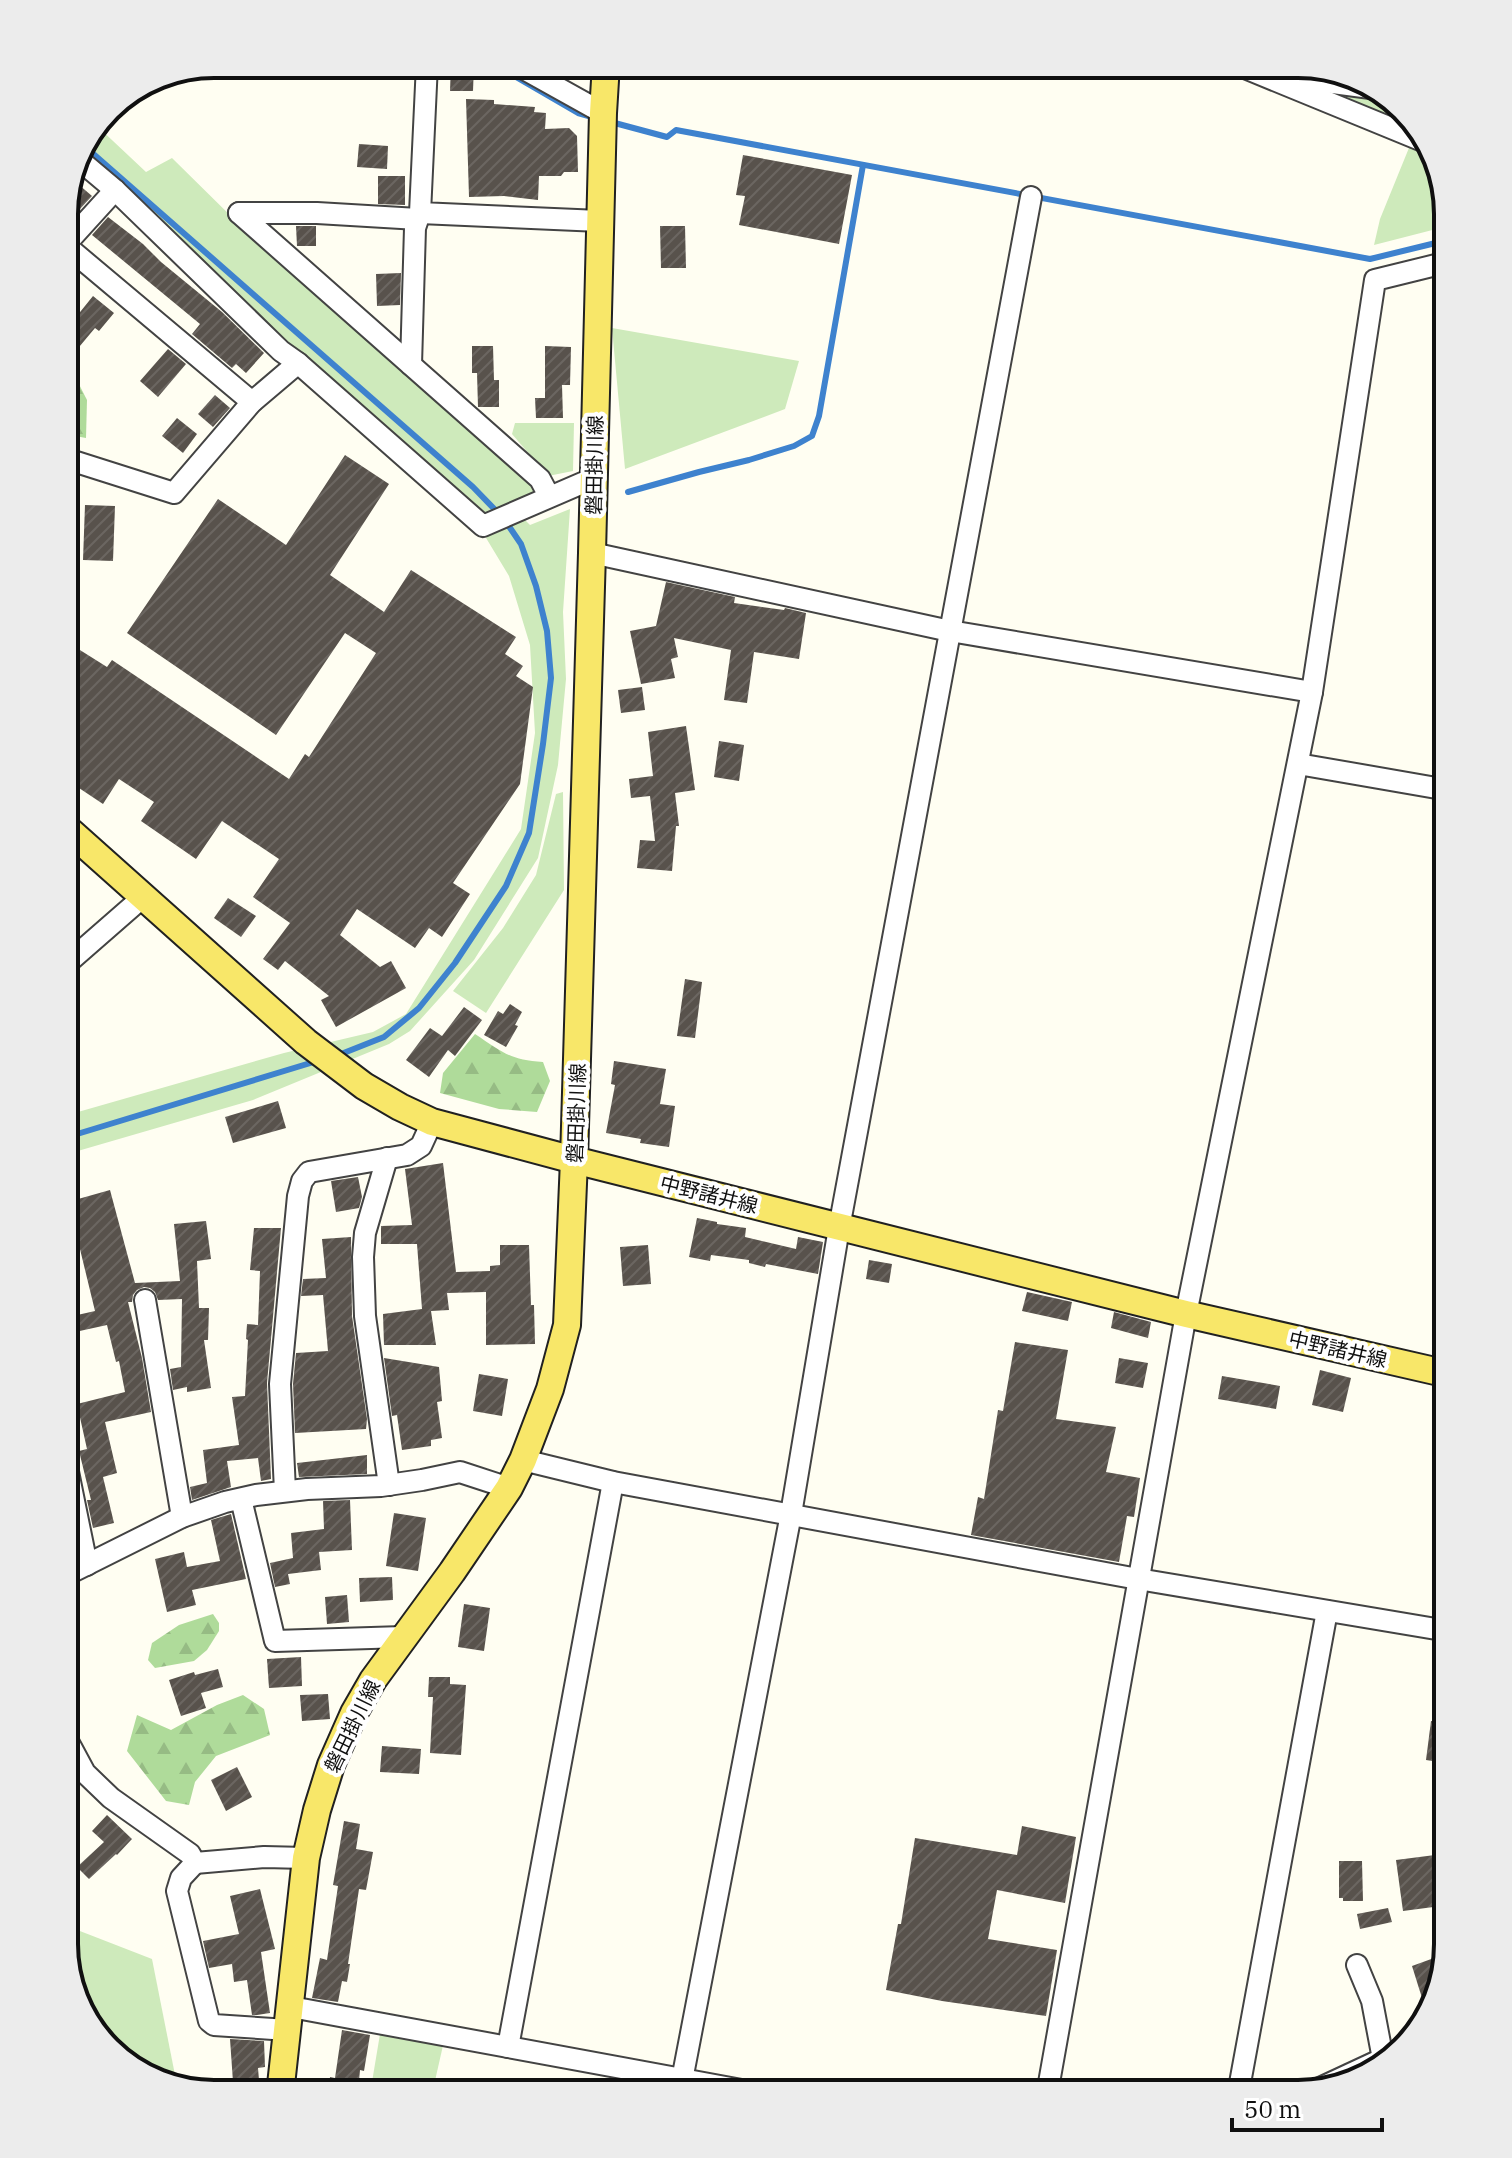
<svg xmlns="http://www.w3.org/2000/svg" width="1512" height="2158" font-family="'IBM Plex Serif','Noto Sans JP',serif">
<defs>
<pattern id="forest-firs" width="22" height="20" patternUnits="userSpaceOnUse" patternTransform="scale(2)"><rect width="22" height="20" fill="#afdb9a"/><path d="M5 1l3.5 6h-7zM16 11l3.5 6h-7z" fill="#96bb84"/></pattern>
<pattern id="building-hatch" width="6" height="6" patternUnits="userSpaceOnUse" patternTransform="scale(2)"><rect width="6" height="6" fill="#58524c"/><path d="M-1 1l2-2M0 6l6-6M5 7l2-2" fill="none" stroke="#6b6661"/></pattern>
</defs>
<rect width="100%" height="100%" fill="#fffef2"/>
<g fill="#ceeabb">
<path d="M1377 87 1428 139 1448 214V226L1374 245 1380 219 1413 138 1295 89Z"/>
<path d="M96 125 146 172 172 158 242 227 545 487 512 507 530 525 570 509 563 612 566 679 558 765 538 858 474 960 410 1031 389 1044 253 1100 64 1155V1116L284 1053 373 1032 406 1014 521 829 535 733 530 645 509 576 474 518 76 159 80 147Z"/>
<path d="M612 328 799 361 785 409 625 469Z"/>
<path d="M515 423H574L573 471 548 476 512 434Z"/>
<path d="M563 792 564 890 486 1013 453 991 503 928 536 875 556 794Z"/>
<path d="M67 1926 152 1959 177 2085 131 2069 84 2019 72 1973Z"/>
<path d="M380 2034 444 2041 432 2094H370Z"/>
</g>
<g fill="url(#forest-firs)">
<path d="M64 355 87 400 86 438 64 434Z"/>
<path d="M475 1034C502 1052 510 1060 543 1062L550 1081 537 1112 499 1109 440 1093 443 1073Z"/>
<path d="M213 1614 219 1623V1631L207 1650 194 1661 155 1668 148 1660 152 1643 179 1625Z"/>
<path d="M243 1695 264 1709 270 1735 216 1756 195 1782 189 1805 166 1801 127 1751 137 1715 171 1730 217 1705Z"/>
</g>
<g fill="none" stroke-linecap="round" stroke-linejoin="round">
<g stroke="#3e82ce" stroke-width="6">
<path d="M494 64 578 113 592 117"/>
<path d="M611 122 667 137 676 130 1370 259 1448 240"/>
<path d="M82 144 473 487 504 519 521 544 536 586 547 631 551 678 543 744 529 833 506 886 455 963 419 1008 384 1037 336 1056"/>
<path d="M628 492 699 472 749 460 794 446 812 436 819 416 863 165"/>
<path d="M64 1138 317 1061"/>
</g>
</g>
<g fill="url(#building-hatch)">
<path d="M356 64H404L403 80 355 78Z"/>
<path d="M451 64H474L473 91H450Z"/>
<path d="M466 99 494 100V104L535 107 534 112 546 113 545 129 569 128 577 136 578 172H564L561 176H539L538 200 504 196 469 197Z"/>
<path d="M359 144 388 146 387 169 357 167Z"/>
<path d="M743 155 852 175 839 244 739 225 745 196 736 195Z"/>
<path d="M378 176H405V205L378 204Z"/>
<path d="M71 178 92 196 64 226V203Z"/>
<path d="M108 217 143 244 161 262 222 312 264 353 246 373 236 364 232 368 192 334 200 324 92 235Z"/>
<path d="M296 226H316V246H297Z"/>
<path d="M660 226H685L686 268H661Z"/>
<path d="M401 273 400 305 377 306 376 274Z"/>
<path d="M93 296 114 313 99 331 95 328 64 365V332Z"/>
<path d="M472 346H493L494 380H499V407H478L477 373H472Z"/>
<path d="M545 346 571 347 570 385H562L563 418H536L535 398H545Z"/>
<path d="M168 349 186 364 158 397 140 381Z"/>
<path d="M215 395 230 408 213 427 198 414Z"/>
<path d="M177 418 197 434 183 453 162 436Z"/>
<path d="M345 455 389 484 330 575 384 612 411 570 516 637 505 654 523 666 516 676 533 687 520 784 453 883 470 894 442 937 429 928 415 948 357 909 340 935 380 967 391 961 406 988 336 1027 321 1000 329 996 285 961 278 970 263 959 290 923 253 897 279 859 222 821 196 859 141 821 154 802 119 779 103 804 64 778V731L78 711 64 703V640L107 667 112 660 289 779 305 754 309 757 376 653 345 633 276 735 127 633 218 499 286 545Z"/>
<path d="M85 505 115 506 113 561 83 560Z"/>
<path d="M666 582 735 597 734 603 784 610 785 608 806 613 799 659 754 652 747 703 724 700 731 650 674 638 678 657 671 659 675 678 641 684 630 631 656 626Z"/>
<path d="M642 687 645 710 621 713 618 690Z"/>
<path d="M686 726 695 790 675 793 679 826H676L672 871 637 868 640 840 655 841 650 796 631 798 629 779 653 776 648 732Z"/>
<path d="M719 741 744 745 739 781 714 777Z"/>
<path d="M228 898 256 916 241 937 214 918Z"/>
<path d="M685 979 702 982 695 1038 677 1036Z"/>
<path d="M510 1004 522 1012 515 1025 518 1026 506 1047 484 1035 498 1011 503 1014Z"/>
<path d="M464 1007 482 1020 455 1056 448 1050 429 1077 406 1060 430 1028 442 1036Z"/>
<path d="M614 1061 666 1069 660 1104 675 1106 669 1147 640 1143 641 1139 606 1133 615 1085 611 1084Z"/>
<path d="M278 1101 286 1128 233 1143 225 1117Z"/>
<path d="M443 1163 456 1272 490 1271V1266L500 1265V1245H529L531 1305H534L535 1344 486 1345V1292L447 1293 449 1310 431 1311 436 1345H384L383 1314 422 1309 417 1244H381V1226L412 1225 405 1169Z"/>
<path d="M358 1177 362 1197 359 1208 336 1212 331 1181Z"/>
<path d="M110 1190 135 1283 180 1281 174 1224 206 1221 211 1259 197 1261 199 1308H209L208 1340H204L211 1388 187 1392V1387L173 1390 170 1369 181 1367 182 1299 158 1300 155 1292 150 1288 144 1287 137 1290 133 1295 132 1302H128L142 1358 151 1412 105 1422 117 1473 103 1477 114 1523 93 1528 87 1500H91L79 1451 87 1449 77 1404 125 1392 119 1361 116 1362 107 1325 66 1334 64 1318 95 1311 79 1245 64 1249V1203Z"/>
<path d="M697 1218 717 1222V1224L746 1228 745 1237 796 1249 798 1237 823 1242 818 1274 766 1264 765 1267 749 1263V1260L711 1255 710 1261 689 1257Z"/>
<path d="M254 1228H281L267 1383 271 1479 261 1481 258 1458 227 1461 231 1487 192 1500 190 1487 207 1483 203 1450 239 1445 232 1397 245 1396 248 1340 246 1339 247 1324 258 1325 260 1271 250 1270Z"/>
<path d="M351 1237 352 1316 367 1419 366 1429 295 1433 293 1384 296 1353 328 1351 323 1295 301 1296 303 1279 326 1278 322 1239Z"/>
<path d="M648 1245 651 1284 623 1286 620 1247Z"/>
<path d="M869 1260 892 1264 889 1283 866 1279Z"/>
<path d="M1027 1292 1072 1302 1068 1321 1022 1311Z"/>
<path d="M1114 1312 1151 1322 1148 1338 1111 1328Z"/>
<path d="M1015 1342 1068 1350 1056 1419 1116 1427 1106 1472 1140 1478 1134 1517 1127 1516 1119 1562 971 1535 978 1497 984 1499 998 1410 1003 1411Z"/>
<path d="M384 1358 439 1367 442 1401 437 1402 442 1438 431 1440V1446L402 1450 397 1415 392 1416Z"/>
<path d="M1119 1358 1148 1363 1143 1388 1115 1383Z"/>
<path d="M1320 1370 1351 1378 1343 1412 1312 1405Z"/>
<path d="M479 1374 508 1379 502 1416 473 1411Z"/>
<path d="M1222 1376 1280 1386 1276 1409 1218 1399Z"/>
<path d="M367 1455V1474L299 1477 297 1463Z"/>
<path d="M350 1500 352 1550 319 1552 321 1570 288 1574 290 1584 275 1587 270 1563 293 1558 291 1533 324 1529 323 1501Z"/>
<path d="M394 1513 426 1518 418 1571 386 1566Z"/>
<path d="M231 1514 246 1579 192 1590 196 1605 167 1612 155 1559 184 1552 187 1567 220 1561 211 1520Z"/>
<path d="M392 1577 393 1600 360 1602 359 1578Z"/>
<path d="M347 1595 349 1622 327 1624 325 1597Z"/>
<path d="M464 1604 490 1608 484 1651 458 1647Z"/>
<path d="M301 1657 302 1686 269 1688 267 1659Z"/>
<path d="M218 1669 223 1687 201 1693 206 1708 181 1716 169 1680 194 1672 195 1675Z"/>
<path d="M429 1677H450V1684L466 1685 461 1755 430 1753 433 1697H428Z"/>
<path d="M328 1694 330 1719 302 1721 300 1695Z"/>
<path d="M1431 1721 1448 1723 1445 1763 1426 1760Z"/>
<path d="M382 1746 421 1749 419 1774 380 1772Z"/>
<path d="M237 1767 252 1797 226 1811 211 1780Z"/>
<path d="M107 1815 132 1839 117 1855 116 1854 89 1879 77 1867 104 1842 92 1831Z"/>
<path d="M344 1821 360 1824 356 1849 373 1852 366 1890 359 1889 348 1964H350L347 1982 342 1981 338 2002 312 1998 320 1958 327 1960 338 1886 333 1885Z"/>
<path d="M1022 1826 1076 1837 1065 1903 997 1890 988 1939 1057 1950 1046 2016 942 2001 886 1990 898 1924H901L915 1838 1017 1855Z"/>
<path d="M1435 1855 1441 1906 1403 1911 1396 1860Z"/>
<path d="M1339 1861H1362L1363 1901H1343V1898H1339Z"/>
<path d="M260 1889 275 1949 261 1952 270 2013 257 2015H252L247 1980 234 1982 232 1964 209 1968 203 1941 239 1934 230 1896Z"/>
<path d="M1388 1908 1392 1922 1360 1929 1357 1914Z"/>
<path d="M1445 1954 1439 1977 1428 2017 1412 1966Z"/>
<path d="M342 2030 370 2035 364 2071 360 2070 359 2081 379 2083 378 2094H328L330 2077 335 2078Z"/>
<path d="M230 2039 264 2041 265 2067 258 2068 259 2080 233 2082Z"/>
</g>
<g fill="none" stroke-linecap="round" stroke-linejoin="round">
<defs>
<g id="minor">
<path d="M427 64 420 213 600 221"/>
<path d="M515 64 603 113"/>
<path d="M1235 64 1430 144"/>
<path d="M1287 79H1303L1378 89"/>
<path d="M77 158 115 190 281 351 298 363"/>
<path d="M115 190 65 245 252 402"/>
<path d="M239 213 540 479 549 496"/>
<path d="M239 213H317L418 219"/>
<path d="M411 365 415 228 420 213"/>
<path d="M64 460H70L174 493 252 402 298 363 483 526 594 478"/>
<path d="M592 553 950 631 1312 692"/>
<path d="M1298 764 1448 790"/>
<path d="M64 966 143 897"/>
<path d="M387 1158 365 1233 363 1257 365 1316 389 1485"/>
<path d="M145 1300 182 1517"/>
<path d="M64 1452 87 1565"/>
<path d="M523 1460 613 1482 1138 1579 1448 1631"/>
<path d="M285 1491 280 1384 298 1196 302 1181 309 1172 407 1155 421 1146 432 1122"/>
<path d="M241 1499 275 1641 403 1637"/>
<path d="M64 1576 182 1517 225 1502 256 1495 307 1489 381 1486 422 1480 460 1472 509 1488"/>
<path d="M64 1734 85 1773 111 1798 190 1854 195 1863 264 1857 306 1858"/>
<path d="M195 1863 181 1878 177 1891 209 2021 214 2025 288 2030"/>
<path d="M1357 1965 1372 2001 1383 2059"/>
<path d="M291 2007 763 2094"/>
<path d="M508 2047 613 1482"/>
<path d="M682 2080 791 1514 839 1228 1031 197"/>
<path d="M1320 2088 1393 2054"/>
<path d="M1047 2094 1186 1314 1312 692 1375 280 1448 262"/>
<path d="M1238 2094 1327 1611"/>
</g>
<g id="major">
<path d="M64 826 306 1042 364 1086 400 1107 432 1122 574 1160 1186 1314 1448 1374"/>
<path d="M280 2094 306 1858 317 1810 331 1765 354 1713 373 1680 452 1572 509 1488 523 1460 550 1389 567 1325 574 1160 592 553 603 113 606 64"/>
</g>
</defs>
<use href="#minor" stroke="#434343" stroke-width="24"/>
<use href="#major" stroke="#212121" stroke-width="30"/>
<use href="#minor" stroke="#fff" stroke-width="20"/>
<use href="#major" stroke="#f8e769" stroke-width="26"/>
</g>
<g text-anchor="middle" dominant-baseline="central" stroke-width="8" stroke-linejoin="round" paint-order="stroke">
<g font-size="20" fill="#101010" stroke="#fff">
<text transform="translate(594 465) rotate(-89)">磐田掛川線</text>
<text transform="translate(576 1113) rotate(-88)">磐田掛川線</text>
<text transform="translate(709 1194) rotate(14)">中野諸井線</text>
<text transform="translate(1338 1349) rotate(13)">中野諸井線</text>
<text transform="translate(352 1726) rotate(-64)">磐田掛川線</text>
</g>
</g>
<path d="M0 0H1512V2158H0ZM214 78H1298A136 136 0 0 1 1434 214V1944A136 136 0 0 1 1298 2080H214A136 136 0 0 1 78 1944V214A136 136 0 0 1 214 78Z" fill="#ececec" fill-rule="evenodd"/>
<path fill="none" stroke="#101010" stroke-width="4" d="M214 78H1298A136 136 0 0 1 1434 214V1944A136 136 0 0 1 1298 2080H214A136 136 0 0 1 78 1944V214A136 136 0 0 1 214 78Z"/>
<path d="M1232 2118v12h150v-12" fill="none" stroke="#101010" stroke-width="4"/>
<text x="1244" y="2118" font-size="24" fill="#101010" stroke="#ffffff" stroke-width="6" paint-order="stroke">50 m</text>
</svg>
